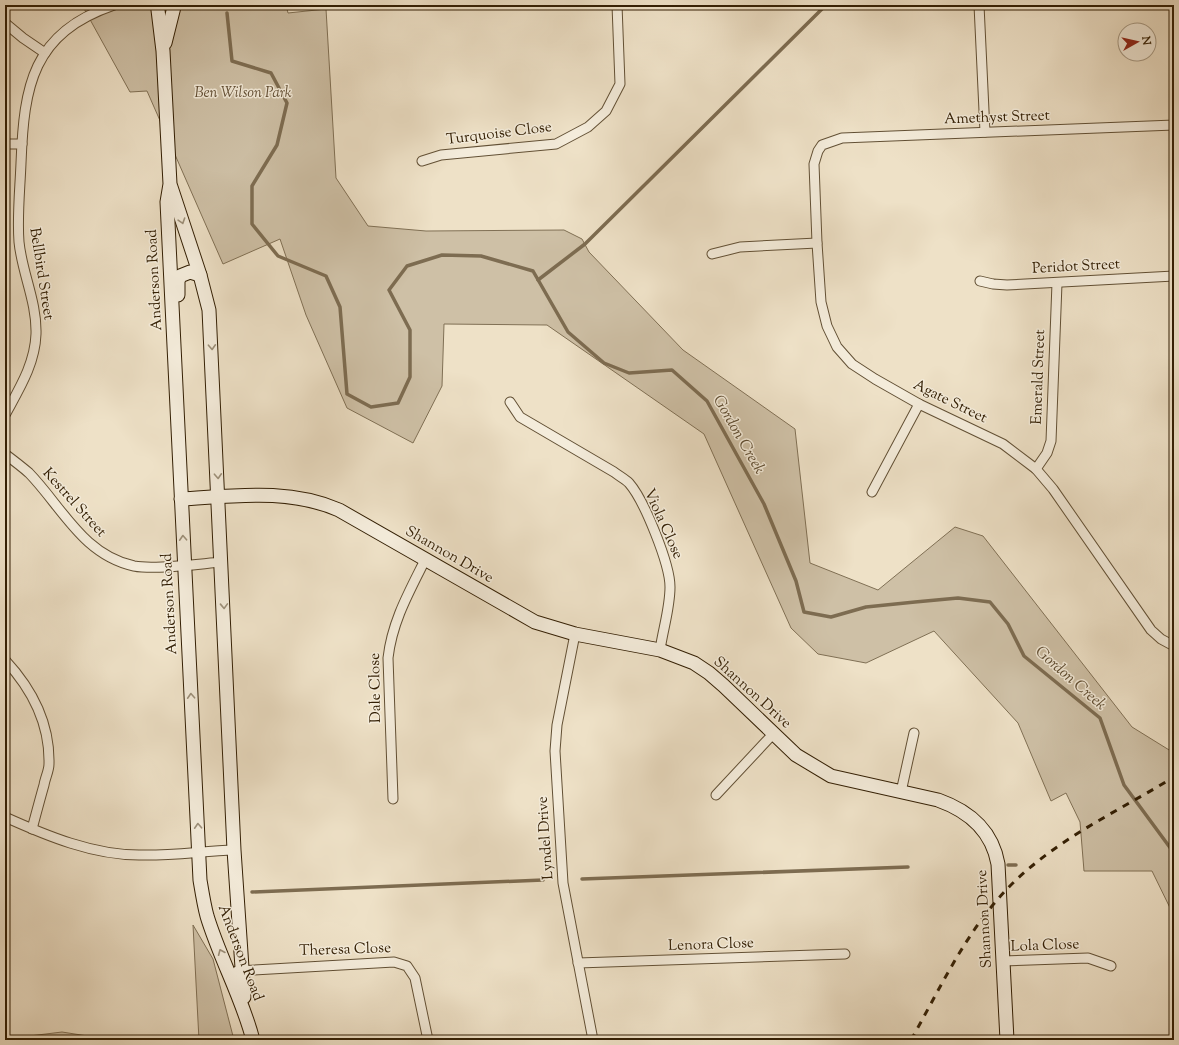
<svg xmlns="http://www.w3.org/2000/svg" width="1179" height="1045" font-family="'Sorts Mill Goudy',serif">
<rect width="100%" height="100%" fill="#eee1c7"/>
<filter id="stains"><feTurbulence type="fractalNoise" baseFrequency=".005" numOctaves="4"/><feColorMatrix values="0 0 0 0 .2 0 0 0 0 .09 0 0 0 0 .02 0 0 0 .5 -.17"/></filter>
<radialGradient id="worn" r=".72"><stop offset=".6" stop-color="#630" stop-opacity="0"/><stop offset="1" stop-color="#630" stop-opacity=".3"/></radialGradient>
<g fill="#cec0a6" stroke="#807055">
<path d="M82 5H286L288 13 326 9 336 178 368 226 426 231 564 230 582 239 589 252 683 350 795 429 810 563 878 590 955 527 983 536 1132 727 1174 753V916L1152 871H1084L1080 822 1066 793 1051 801 1018 723 934 631 866 663 818 654 791 628 704 434 547 325 444 324 442 386 413 443 347 408 306 315 280 239 223 264 147 91 130 92Z"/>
<path d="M193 925 213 959 234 1040H199Z"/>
<path d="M62 1032 113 1040H5V1039Z"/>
</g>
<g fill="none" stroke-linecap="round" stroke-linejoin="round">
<g stroke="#7d6c51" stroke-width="3.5">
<path d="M227 13 232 61 271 73 287 103 277 145 252 186V224L278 256 326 276 340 307 347 394 371 407 398 403 410 377V330L389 290 407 266 442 255 481 256 533 271 568 332 604 363 629 373 672 370 707 401 764 504 796 581 804 612 831 617 866 607 915 602 958 598 990 602 1008 624 1024 656 1100 718 1124 785 1174 853"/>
<path d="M538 280 585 244 826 5"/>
<path d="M1008 865H1016"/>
<path d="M582 879 908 867"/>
<path d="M252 892 543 880"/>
</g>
<defs>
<g id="street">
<path d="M979 5 985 132"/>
<path d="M5 23 23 38 45 53"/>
<path d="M1174 125 842 138 822 145 818 151 814 164 817 243 821 302 827 326 837 347 852 364 875 379 919 404 1003 444 1036 469 1053 489 1151 630 1161 639 1174 646"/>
<path d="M5 144H22"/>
<path d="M422 161 441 155 556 144 588 127 606 111 620 84 617 5"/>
<path d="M712 254 740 247 817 243"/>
<path d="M980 281 993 284 1007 285 1174 276"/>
<path d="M510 402 520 417 614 472C619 476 625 479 629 483 644 500 670 564 670 587 670 608 663 629 660 650"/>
<path d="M5 415C19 389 35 364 36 334 37 302 22 273 19 242 17 216 20 189 21 163 24 86 32 33 114 5"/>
<path d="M5 454C13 460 21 466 29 473 62 507 83 555 134 566 155 570 198 564 222 562"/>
<path d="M1036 469 1047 453 1051 441 1057 283"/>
<path d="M872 492 919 404"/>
<path d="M575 634 557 725 555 751 563 883 593 1040"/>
<path d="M5 660C32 689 50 723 49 764 49 771 45 778 44 785 40 799 36 814 32 829"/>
<path d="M901 792 914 733"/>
<path d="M716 795 773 734"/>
<path d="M393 799 388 658C392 622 409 592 425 560"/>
<path d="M5 817C47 836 93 855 139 855 171 856 203 851 234 850"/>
<path d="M1003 961 1088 958 1111 966"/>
<path d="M578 963 845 954"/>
<path d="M237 971 394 962 407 966 415 978 428 1040"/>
</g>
<g id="secondary">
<path d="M158 10 163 51 170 184 167 202 200 880C202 892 204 905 207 916 220 959 242 997 253 1040"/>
<path d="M165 43 174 7"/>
<path d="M171 187 200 275 209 310 234 850 244 997"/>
<path d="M178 295V281L180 276 190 272 200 275"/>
<path d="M181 499C235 496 289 488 339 510L535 622 575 634 660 650 694 663 709 673 724 686 796 755 831 776 938 800C969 811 992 830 998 864L1007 1040"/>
</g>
</defs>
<use href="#street" stroke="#625035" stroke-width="11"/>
<use href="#secondary" stroke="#331f04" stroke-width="15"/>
<use href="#street" stroke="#f4ecdb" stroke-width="9"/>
<use href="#secondary" stroke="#f4ecdb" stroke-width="13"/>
<path stroke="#331f04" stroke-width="3" stroke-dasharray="7 7" stroke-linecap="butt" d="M911 1040C942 985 969 925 1015 881 1061 837 1120 810 1174 777"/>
</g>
<defs><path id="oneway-chevron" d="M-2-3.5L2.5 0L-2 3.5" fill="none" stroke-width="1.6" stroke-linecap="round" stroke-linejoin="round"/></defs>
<g stroke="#9d907a">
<use href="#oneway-chevron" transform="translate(182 221) rotate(72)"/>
<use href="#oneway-chevron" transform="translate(212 347) rotate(87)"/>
<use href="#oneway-chevron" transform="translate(218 476) rotate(87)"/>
<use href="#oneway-chevron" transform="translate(183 538) rotate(-93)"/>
<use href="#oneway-chevron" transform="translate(224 606) rotate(88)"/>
<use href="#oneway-chevron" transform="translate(191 696) rotate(-93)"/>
<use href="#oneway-chevron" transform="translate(198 826) rotate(-93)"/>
<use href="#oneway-chevron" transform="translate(221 952) rotate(-113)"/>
</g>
<g text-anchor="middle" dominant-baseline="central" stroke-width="3" stroke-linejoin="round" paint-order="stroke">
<g font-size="15" font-style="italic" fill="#624f35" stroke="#f4ecdb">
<text x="243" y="93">Ben Wilson Park</text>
</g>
<g font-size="15" fill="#331f04" stroke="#f4ecdb">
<text transform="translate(997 118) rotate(-2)">Amethyst Street</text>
<text transform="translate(499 134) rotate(-7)">Turquoise Close</text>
<text transform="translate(1076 267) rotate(-3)">Peridot Street</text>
<text transform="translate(41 274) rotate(81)">Bellbird Street</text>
<text transform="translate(155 280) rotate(-93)">Anderson Road</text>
<text transform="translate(1039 377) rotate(-88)">Emerald Street</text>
<text transform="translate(950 402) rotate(26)">Agate Street</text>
<text transform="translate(74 503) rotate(48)">Kestrel Street</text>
<text transform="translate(663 524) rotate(66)">Viola Close</text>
<text transform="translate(449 555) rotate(30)">Shannon Drive</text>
<text transform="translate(170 604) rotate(-93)">Anderson Road</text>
<text transform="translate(376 688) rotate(-91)">Dale Close</text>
<text transform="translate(752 693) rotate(42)">Shannon Drive</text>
<text transform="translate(546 838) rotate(-94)">Lyndel Drive</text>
<text transform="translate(985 919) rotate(-93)">Shannon Drive</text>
<text transform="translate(711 945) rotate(-2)">Lenora Close</text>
<text transform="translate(1045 946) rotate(-2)">Lola Close</text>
<text transform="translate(345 950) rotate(-2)">Theresa Close</text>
<text transform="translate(240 953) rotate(69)">Anderson Road</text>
</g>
<g font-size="16" font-style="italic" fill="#5e4c31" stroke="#f4ecdb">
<text transform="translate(738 435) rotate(60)">Gordon Creek</text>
<text transform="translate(1070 679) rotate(41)">Gordon Creek</text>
</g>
</g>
<rect width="1179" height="1045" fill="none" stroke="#eee1c7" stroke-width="20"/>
<rect x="6" y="6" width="1167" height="1033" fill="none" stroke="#331f04" stroke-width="2"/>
<rect x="10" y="10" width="1159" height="1025" fill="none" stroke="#331f04"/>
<g transform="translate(1137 42) rotate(82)"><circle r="19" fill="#f4ecdb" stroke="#a79a85"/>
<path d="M0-3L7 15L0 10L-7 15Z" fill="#8f2418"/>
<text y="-6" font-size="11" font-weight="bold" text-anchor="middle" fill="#331f04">N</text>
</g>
<rect width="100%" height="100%" filter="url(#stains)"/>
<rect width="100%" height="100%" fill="url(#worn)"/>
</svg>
